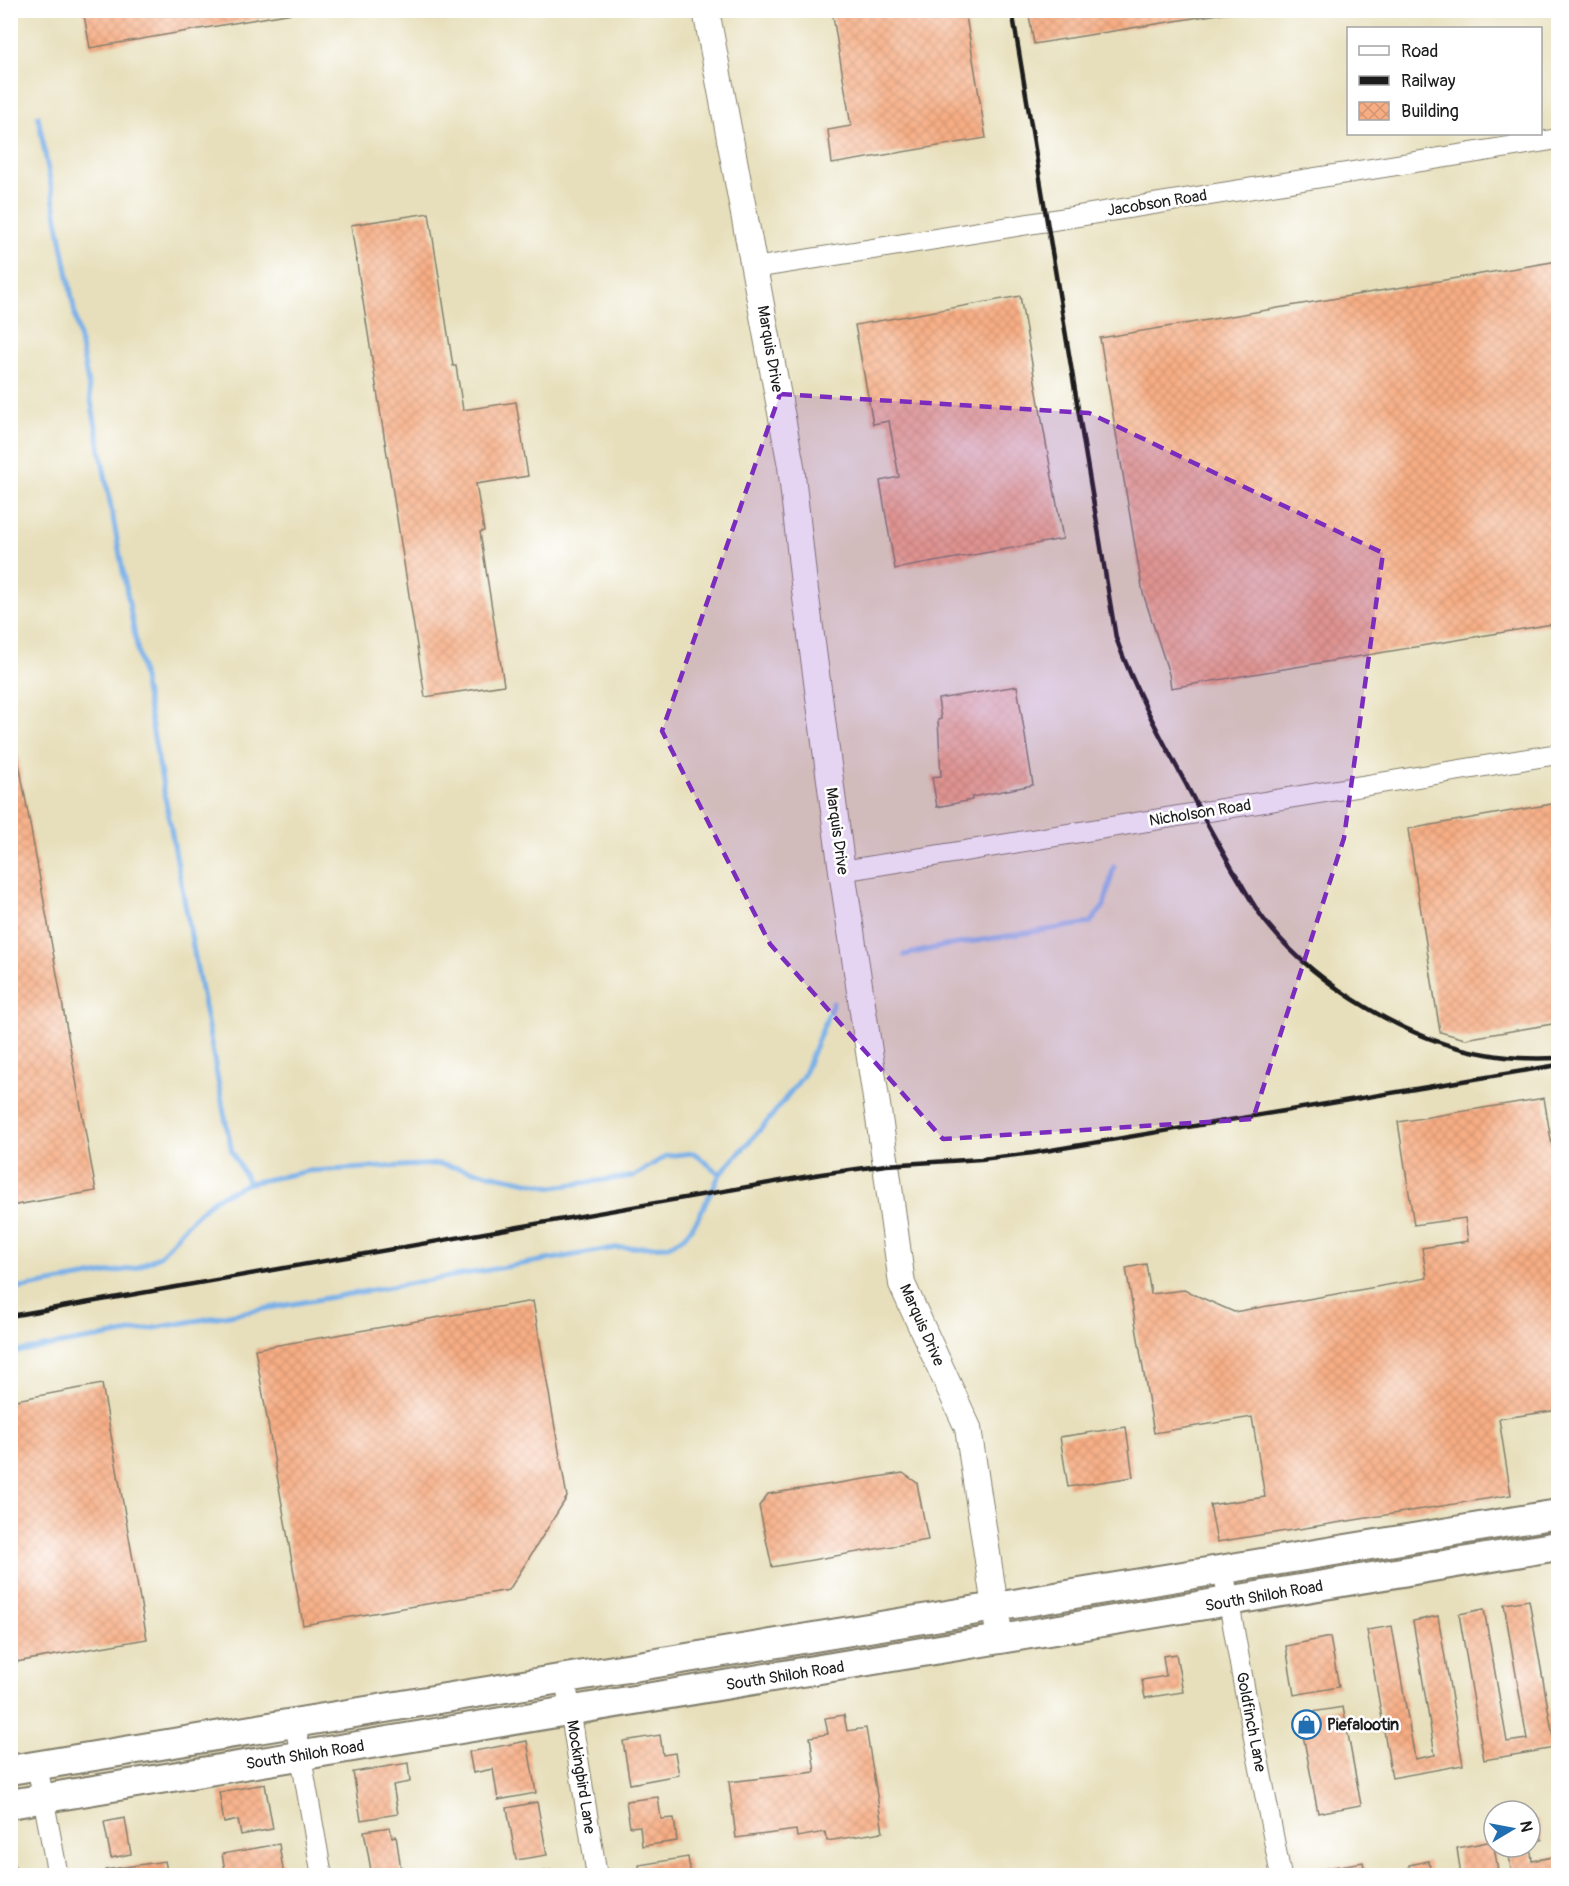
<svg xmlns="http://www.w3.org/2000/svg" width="1569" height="1886" font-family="Pangolin,sans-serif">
<defs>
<pattern id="building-cross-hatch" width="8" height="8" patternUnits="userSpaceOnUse" patternTransform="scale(1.5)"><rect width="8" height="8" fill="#f7ad84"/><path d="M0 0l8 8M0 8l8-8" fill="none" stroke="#d39471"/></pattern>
</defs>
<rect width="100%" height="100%" fill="#fff"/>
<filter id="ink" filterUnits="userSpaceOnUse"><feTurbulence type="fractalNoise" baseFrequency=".0167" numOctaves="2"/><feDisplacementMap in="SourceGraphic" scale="12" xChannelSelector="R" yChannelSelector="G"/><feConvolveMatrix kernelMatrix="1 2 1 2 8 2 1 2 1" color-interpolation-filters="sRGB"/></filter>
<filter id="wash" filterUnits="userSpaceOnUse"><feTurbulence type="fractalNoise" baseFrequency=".008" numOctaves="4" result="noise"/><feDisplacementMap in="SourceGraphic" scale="24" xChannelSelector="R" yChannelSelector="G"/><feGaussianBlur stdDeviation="1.35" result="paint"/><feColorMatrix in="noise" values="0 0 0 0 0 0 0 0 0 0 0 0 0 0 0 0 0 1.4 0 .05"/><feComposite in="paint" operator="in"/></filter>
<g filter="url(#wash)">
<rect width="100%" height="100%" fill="#e7dfbb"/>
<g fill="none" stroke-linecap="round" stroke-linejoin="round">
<g stroke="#79b0e8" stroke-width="5">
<path d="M38 116 225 1118 232 1152 249 1183"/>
<path d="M904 955 944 946 1090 923 1104 906 1114 866"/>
<path d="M10 1290 136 1268 161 1255 188 1223 214 1199 249 1183 309 1171 439 1164 553 1187 634 1176 666 1156 694 1153 720 1174"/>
<path d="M10 1353 615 1248 668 1246 684 1237 697 1220 720 1174 767 1122 803 1076 833 1003"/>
</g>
</g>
<g id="blocks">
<g fill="url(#building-cross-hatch)">
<path d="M83 10H298V12L90 48Z"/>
<path d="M832 10H965L986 138 832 164 828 130 851 126Z"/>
<path d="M1028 10H1230V12L1034 44Z"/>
<path d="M429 213 453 366H456L463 410 516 402 528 476 476 484 484 531 480 532 504 685 425 697 351 225Z"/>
<path d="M1558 261V623L1171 688 1169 674 1143 593 1100 338Z"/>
<path d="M1020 296 1063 539 895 569 880 481 899 477 889 421 873 424 855 325Z"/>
<path d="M1017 686 1033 785 972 797V800L937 807 932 777 941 776 938 720 941 719 938 699Z"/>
<path d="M10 713 96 1191 10 1206Z"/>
<path d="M1558 803V1023L1465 1039 1440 1032 1408 829Z"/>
<path d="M1544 1098 1558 1182V1410L1499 1419 1511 1495 1217 1542 1210 1505 1265 1497 1252 1417 1154 1433 1126 1268 1146 1264 1151 1294 1184 1290 1234 1312 1427 1278 1422 1248 1468 1241 1465 1218 1414 1225 1398 1122Z"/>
<path d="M533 1301 567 1497 509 1590 303 1625 255 1349Z"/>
<path d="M102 1384 147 1639 10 1663V1401Z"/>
<path d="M1126 1427 1133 1477 1068 1487 1060 1437Z"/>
<path d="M903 1473 917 1483 928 1540 772 1567 759 1506 768 1494Z"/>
<path d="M1529 1600 1555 1748 1484 1760 1459 1614 1484 1609 1507 1742 1527 1739 1504 1604Z"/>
<path d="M1438 1616 1463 1765 1392 1778 1367 1630 1392 1626 1415 1759 1435 1755 1413 1621Z"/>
<path d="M1330 1637 1339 1687 1294 1695 1286 1646Z"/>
<path d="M1176 1654 1183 1692 1145 1698 1142 1680 1166 1676 1163 1656Z"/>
<path d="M1343 1707 1361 1805 1318 1813 1299 1714Z"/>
<path d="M844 1715 847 1731 866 1728 883 1832 827 1841 825 1832 797 1837 796 1830 736 1838 729 1782 815 1772 810 1737 828 1734 825 1718Z"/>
<path d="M660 1735 663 1755 675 1753 679 1775 630 1784 623 1741Z"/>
<path d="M527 1741 536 1793 498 1800 493 1769 473 1773 469 1752Z"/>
<path d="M408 1763 410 1782 393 1785 398 1814 361 1820 353 1772Z"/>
<path d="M265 1784 273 1829 241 1835 238 1820 224 1823 219 1792Z"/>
<path d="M658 1797 661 1819 674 1818 677 1841 642 1846 640 1826 630 1827 626 1801Z"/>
<path d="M537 1802 547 1855 516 1860 507 1808Z"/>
<path d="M125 1818 131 1854 111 1858 104 1822Z"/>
<path d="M1538 1819 1542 1840 1530 1842V1820Z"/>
<path d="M390 1827 392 1837 396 1836 402 1876H372L364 1831Z"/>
<path d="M1493 1841 1499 1876H1461L1457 1848Z"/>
<path d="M279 1844 284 1876H244V1873L226 1876 222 1854Z"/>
<path d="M10 1845 16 1871 10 1872Z"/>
<path d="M1531 1852 1532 1861 1558 1856V1876H1512L1509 1856Z"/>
<path d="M688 1857 691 1876H641L639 1865Z"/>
<path d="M165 1861 168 1876H106L105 1870Z"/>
<path d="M1429 1861 1431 1876H1411L1409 1865Z"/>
<path d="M1363 1862 1366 1876H1328L1327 1868Z"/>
<path d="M551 1870 552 1876H528V1874Z"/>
</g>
</g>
</g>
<g filter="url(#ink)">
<use href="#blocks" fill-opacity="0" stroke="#827e6c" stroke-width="1.5"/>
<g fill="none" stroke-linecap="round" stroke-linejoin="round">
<defs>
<g id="minor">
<path d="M755 268 1558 139"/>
<path d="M842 871 1558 754"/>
<path d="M1223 1569 1245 1692 1281 1876"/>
<path d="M565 1678 597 1876"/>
<path d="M295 1723 322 1876"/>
<path d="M37 1765 58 1876"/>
</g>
<path id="tertiary" d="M706 10 791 466 803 575 842 871 886 1165 902 1284 968 1428 1000 1640"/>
<g id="secondary">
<path d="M10 1770 1558 1514"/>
<path d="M10 1804 1558 1546"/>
</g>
</defs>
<use href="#minor" stroke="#827e6c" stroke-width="22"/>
<use href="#tertiary" stroke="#827e6c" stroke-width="28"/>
<use href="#secondary" stroke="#827e6c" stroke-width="32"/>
<use href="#minor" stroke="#fff" stroke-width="20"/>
<use href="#tertiary" stroke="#fff" stroke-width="26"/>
<use href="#secondary" stroke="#fff" stroke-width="28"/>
<g stroke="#1c1c1c" stroke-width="4.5">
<path d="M1012 10 1116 638C1135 690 1161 738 1187 786 1201 814 1217 842 1233 870 1245 889 1255 910 1270 927 1318 986 1410 1042 1486 1054 1510 1059 1534 1059 1558 1058"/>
<path d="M10 1316 821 1174 886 1165 981 1159 1033 1153 1558 1065"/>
</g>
</g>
</g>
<path fill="#7b2cbf" fill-opacity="0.2" stroke="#7b2cbf" stroke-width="4.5" stroke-dasharray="12 8" stroke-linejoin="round" d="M780 394 1089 413 1383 553 1344 838 1253 1119 943 1139 770 944 662 731Z"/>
<defs>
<symbol id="shop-ring" viewBox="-11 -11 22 22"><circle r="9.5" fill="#fff" stroke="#1f6fb2" stroke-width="1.5"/><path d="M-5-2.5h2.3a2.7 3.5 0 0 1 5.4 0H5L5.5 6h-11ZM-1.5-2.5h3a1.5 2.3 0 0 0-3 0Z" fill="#1f6fb2"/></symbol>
</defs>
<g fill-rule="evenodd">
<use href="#shop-ring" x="1290" y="1708" width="33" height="33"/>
</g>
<g text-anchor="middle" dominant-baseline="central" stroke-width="5" stroke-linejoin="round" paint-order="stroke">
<g font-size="16" fill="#1c1c1c" stroke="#fff">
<text transform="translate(1157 203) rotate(-9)">Jacobson Road</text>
<text transform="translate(770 349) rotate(80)">Marquis Drive</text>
<text transform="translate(1200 813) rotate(-9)">Nicholson Road</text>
<text transform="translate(837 831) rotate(82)">Marquis Drive</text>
<text transform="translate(922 1325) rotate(66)">Marquis Drive</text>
<text transform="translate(1264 1596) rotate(-10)">South Shiloh Road</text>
<text transform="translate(785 1676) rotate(-9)">South Shiloh Road</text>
<text transform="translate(1251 1722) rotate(79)">Goldfinch Lane</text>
<text transform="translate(305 1755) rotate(-9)">South Shiloh Road</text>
<text transform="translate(581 1777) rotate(81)">Mockingbird Lane</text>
</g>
<g font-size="16" font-weight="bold" fill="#1c1c1c" stroke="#fff" text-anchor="start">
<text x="1327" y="1725">Piefalootin</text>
</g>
</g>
<rect width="1569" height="1886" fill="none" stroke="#fff" stroke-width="36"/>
<rect x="1347" y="27" width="195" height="108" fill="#ffffff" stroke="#a4a4a4" stroke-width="1.5"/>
<rect x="1359" y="46" width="30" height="9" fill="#ffffff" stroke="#a4a4a4" stroke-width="1.5"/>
<text x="1401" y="57" font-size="18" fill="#1c1c1c">Road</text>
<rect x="1359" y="76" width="30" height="9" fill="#1c1c1c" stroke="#a4a4a4" stroke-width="1.5"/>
<text x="1401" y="87" font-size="18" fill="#1c1c1c">Railway</text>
<rect x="1359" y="102" width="30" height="18" fill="url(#building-cross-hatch)" stroke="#a4a4a4" stroke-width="1.5"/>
<text x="1401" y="117" font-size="18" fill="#1c1c1c">Building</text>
<g transform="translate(1512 1829) rotate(80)"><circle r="28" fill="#ffffff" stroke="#a4a4a4" stroke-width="1.5"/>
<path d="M0-4.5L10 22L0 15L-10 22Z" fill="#1f6fb2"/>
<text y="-9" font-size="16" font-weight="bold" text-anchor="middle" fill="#1c1c1c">N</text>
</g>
</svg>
